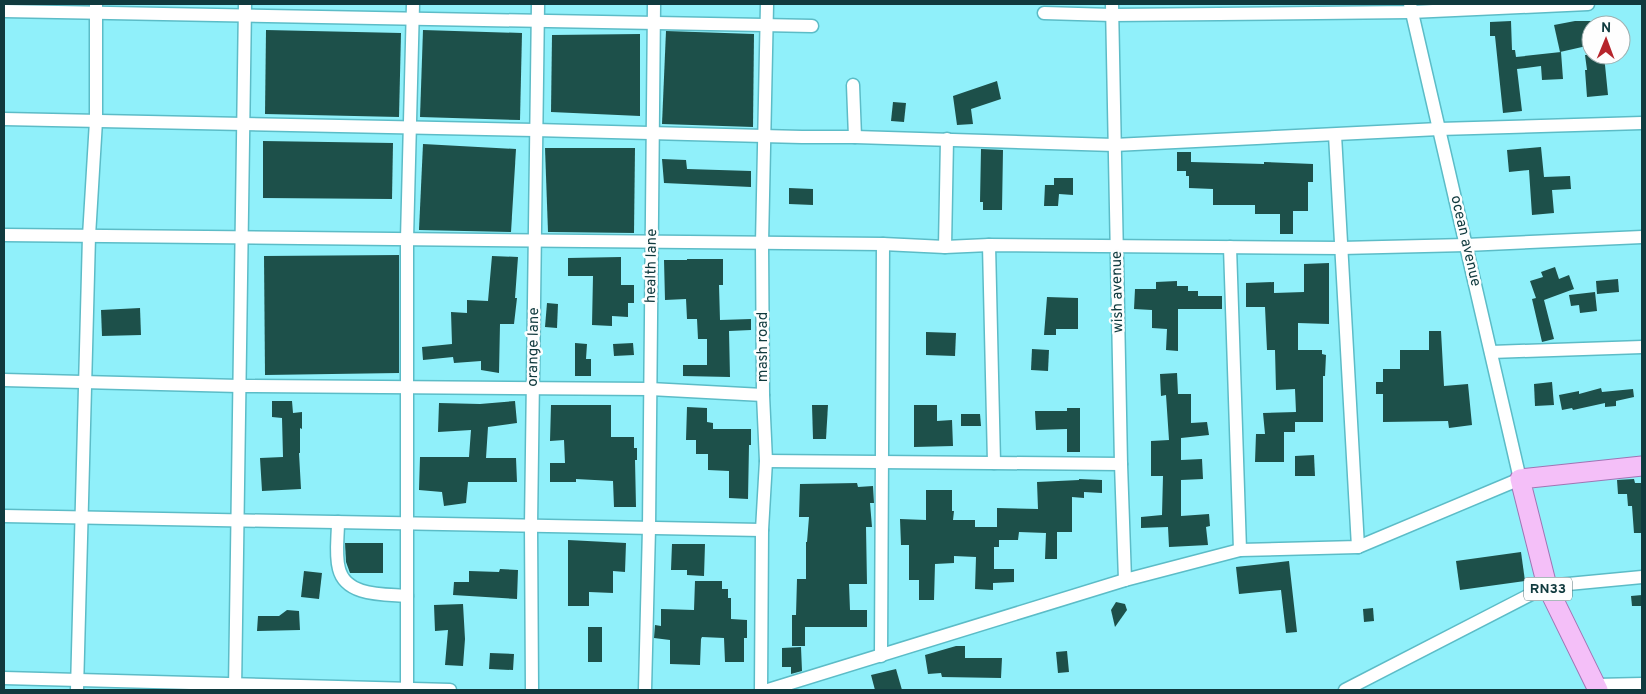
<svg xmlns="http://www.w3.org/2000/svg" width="1646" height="694" font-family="Overpass,sans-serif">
<rect width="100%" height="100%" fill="#90f0fa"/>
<g fill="#1d504a">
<path d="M1511 21 1512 50H1515L1516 57 1561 52 1563 79 1542 80 1541 66 1517 69 1522 111 1503 113 1495 36H1490V22Z"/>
<path d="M1575 21H1591V45L1560 52 1554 25Z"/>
<path d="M266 30 401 33 399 117 265 114Z"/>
<path d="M423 30 522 33 520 120 420 117Z"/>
<path d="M666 31 754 34 753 127 662 124Z"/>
<path d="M640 34V116L551 112 552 35Z"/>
<path d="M1585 55H1604L1608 95 1587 97 1585 70H1587Z"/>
<path d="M997 81 1001 99 971 109 973 124 957 125 953 96Z"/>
<path d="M893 102 906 103 904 122 891 121Z"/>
<path d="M263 141 393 143 392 199 263 198Z"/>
<path d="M423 144 516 149 511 232 419 230Z"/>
<path d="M1541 147 1544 177 1570 176 1571 189 1552 190 1554 213 1532 215 1529 170 1509 172 1507 150Z"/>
<path d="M545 148H635L634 233 548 232Z"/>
<path d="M981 149 1003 150 1002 210H983V202H980Z"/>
<path d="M1177 152H1191V162L1264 164V162L1313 164V182H1308V211H1293V234H1280V214H1255V205H1213V189L1189 188V176H1186V171H1177Z"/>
<path d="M662 159 686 160 687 169 751 171V187L664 183Z"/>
<path d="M1054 178H1073V195L1059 194 1058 206H1044L1045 185H1054Z"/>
<path d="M789 188 813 189V205L789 204Z"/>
<path d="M399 255V373L265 375 264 256Z"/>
<path d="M492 256 518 257 515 298H517L514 324H500L499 373 481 370V361L454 363 453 357 423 360 422 347 452 344 451 312 467 313V300L488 301Z"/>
<path d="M621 257V285H634V303H628V317L612 316V326L592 325 593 276H568V258Z"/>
<path d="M687 259H723V285H719L720 320 751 319V330L729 331 730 377 683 376V365H707V339H698L697 319H687L686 299 665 300 664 260H687Z"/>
<path d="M1329 263V324L1298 323V350H1322V354L1326 355 1325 376H1323V422H1295V432H1284V462H1255L1256 434H1265L1263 413 1296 412 1295 389 1276 390 1275 350H1267L1265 307H1246V283L1274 282V293L1304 292V264Z"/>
<path d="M1555 267 1559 279 1569 275 1574 289 1544 300 1554 339 1542 342 1532 299 1536 298 1530 281 1543 277 1541 272Z"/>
<path d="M1618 279 1619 292 1597 294 1596 281Z"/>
<path d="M1177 281V286H1188V291H1198V296H1222V309H1178V351L1166 350 1167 329 1152 328V310L1134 309 1135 289H1156V282Z"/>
<path d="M1595 292 1597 311 1580 313 1579 305 1571 306 1569 295Z"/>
<path d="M1047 297 1078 298V329H1056V335H1044Z"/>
<path d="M547 303 558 304 557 328 545 327Z"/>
<path d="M140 308 141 335 102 336 101 310Z"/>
<path d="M1429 331H1441L1444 386 1468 384 1472 425 1449 428 1448 421 1383 422V394H1376V382H1383V369H1400V350H1429Z"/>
<path d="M926 332 956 333 955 356 926 355Z"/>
<path d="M575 343 587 344 586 359H591V376H575Z"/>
<path d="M633 343 634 355 614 356 613 344Z"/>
<path d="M1032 349 1049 350 1048 371 1031 370Z"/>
<path d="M1177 373 1178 394H1191V423L1207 422 1209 435 1181 438V460L1202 459 1203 479 1181 480V516L1209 514 1210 526 1206 527 1208 545 1169 547 1168 527 1141 528V517L1162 515 1163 476H1151V441L1169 440 1166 395 1161 396 1160 374Z"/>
<path d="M1552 382 1554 405 1535 406 1534 384Z"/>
<path d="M1601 388 1602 392 1633 389 1634 397 1616 401V406L1605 407V403L1573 410 1572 408 1562 410 1559 395 1579 391V394Z"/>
<path d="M272 401H292L293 413 302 412V429L300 428V453H299L301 489 262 491 260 458 283 457 282 418 272 417Z"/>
<path d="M515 401 517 423 488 427 486 458H516L517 482H468L466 503 444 506 442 492 419 490 420 457H469L471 430 438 432 439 403 480 404Z"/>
<path d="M551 405H611V437H634V448H637V460H635L636 507H614L613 481 576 479V482H550V463H565L564 440 550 441Z"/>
<path d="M812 405H828L826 439H813Z"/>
<path d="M914 405H937V421L952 420 953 446 914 447Z"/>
<path d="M687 407 707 408V422L713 423V429H751V445H749L748 499 729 498V471L708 470V454H696V440H686Z"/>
<path d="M1067 408H1080V452H1067V429L1036 430 1035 411H1067Z"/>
<path d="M961 414H980L981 426H961Z"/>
<path d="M1314 455 1315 476H1295V456Z"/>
<path d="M1079 479 1102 480V493L1084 492V498L1072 497V532H1057V559H1045L1046 533 1019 532 1018 540H999V547H994V569H1014V582L993 583V590L975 589 976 557 954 556V563L935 564 934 600H919V580H909V545H901L900 519 926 520V490H952V511H954L953 520H975V527H997V508L1038 509 1037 482 1079 480Z"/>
<path d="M1634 479 1635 483H1642V533H1634L1632 506H1628L1627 494H1618L1617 480Z"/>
<path d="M857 483 858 487 873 486 874 503H870L872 527H866L867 584H849L850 610H867V627H805V646H792V615H796L797 579H806V542H807L809 517H799L800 484Z"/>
<path d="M568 540 626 543 625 572 613 571V593L589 592V606H568Z"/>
<path d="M345 543H383V573H350L346 562Z"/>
<path d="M672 544H705L704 576 687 575V570H671Z"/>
<path d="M1521 552 1525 581 1460 590 1456 561Z"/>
<path d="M1289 561 1297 632 1286 633 1281 590 1239 594 1236 567Z"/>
<path d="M500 569 518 570 517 599 453 595 454 582H469V571L499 572Z"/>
<path d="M304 571 322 573 319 599 301 597Z"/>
<path d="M695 581H722V589H728V598H731V619L747 620V638H744V662H725L724 638 702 637 701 639 700 665 670 664V640L654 638 655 625 661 626V609L694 610Z"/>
<path d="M1642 595V606H1632L1631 596Z"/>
<path d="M1116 602 1125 604 1127 610 1115 627 1111 610Z"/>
<path d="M463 604 465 639 463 666 445 665 448 630 435 631 434 605Z"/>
<path d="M1373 608 1374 621 1364 622 1363 609Z"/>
<path d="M287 610 299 611 300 630 257 631 258 616H279Z"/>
<rect x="588" y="627" width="14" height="35"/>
<path d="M956 646H965V658H1002L1001 678 942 677 941 673 928 674 925 655Z"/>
<path d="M801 647 802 671 791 674V667H782V648Z"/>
<path d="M1067 651 1069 672 1058 673 1056 652Z"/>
<path d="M490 653 514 654 513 670 489 669Z"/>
<path d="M896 669 902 690H875L871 675Z"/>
</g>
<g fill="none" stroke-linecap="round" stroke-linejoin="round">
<defs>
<g id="street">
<path d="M1112 4 1121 464 1125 580"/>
<path d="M4 11 812 26"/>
<path d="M1044 13 1112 15 1411 12 1588 4"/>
<path d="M853 85 855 137"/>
<path d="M4 119 535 130 802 137H855L1114 145 1439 129 1642 123"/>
<path d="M1335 135 1358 547"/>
<path d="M4 235 883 244 945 247 989 245 1341 248 1466 245 1642 237"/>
<path d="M989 245 994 463"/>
<path d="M945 247 947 139"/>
<path d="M1230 247 1240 550"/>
<path d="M1491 352 1642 347"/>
<path d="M4 380 239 386 650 389 763 395"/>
<path d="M766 461 1121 464"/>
<path d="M4 516 762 530"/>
<path d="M338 522C338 537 335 555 339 569 346 597 385 594 407 596"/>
<path d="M881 656 883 244"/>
<path d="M4 678 450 690"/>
<path d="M1596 685 1642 684"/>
<path d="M77 690 89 236 96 121V4"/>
<path d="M235 690 245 4"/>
<path d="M407 690V239L413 4"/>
<path d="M532 690 531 526 538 4"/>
<path d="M645 690 649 528 654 4"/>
<path d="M761 690 762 530 766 461 763 395 762 243 767 4"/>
<path d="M768 690 1125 580 1240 550 1358 547 1520 479 1410 4"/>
<path d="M1345 690 1547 586 1642 577"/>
</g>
<path id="primary" d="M1598 690 1547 586 1520 479 1642 466"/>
</defs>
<use href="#street" stroke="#5cbcc7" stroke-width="15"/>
<use href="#primary" stroke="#a074b4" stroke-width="21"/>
<use href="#street" stroke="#fff" stroke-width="12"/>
<use href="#primary" stroke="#f4bff8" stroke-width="19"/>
</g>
<g text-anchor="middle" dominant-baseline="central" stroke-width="5" stroke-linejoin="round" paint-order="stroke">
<rect fill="#fefefe" stroke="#577578" stroke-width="1" x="1524" y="577.5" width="48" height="23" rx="4"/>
<g font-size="14" font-weight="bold" fill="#103a3e">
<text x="1548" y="589">RN33</text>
</g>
<g font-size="15" fill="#103a3e" stroke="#fefefe">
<text transform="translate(1465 241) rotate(77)">ocean avenue</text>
<text transform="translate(652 266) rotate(-89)">health lane</text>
<text transform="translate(1118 292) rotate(-91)">wish avenue</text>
<text transform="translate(534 347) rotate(-89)">orange lane</text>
<text transform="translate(763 347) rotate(-90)">mash road</text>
</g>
</g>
<rect width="1646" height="694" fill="none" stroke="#103a3e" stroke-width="10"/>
<g transform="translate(1606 40) rotate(1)"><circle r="24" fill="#fefefe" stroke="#9fb0b1"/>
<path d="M0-4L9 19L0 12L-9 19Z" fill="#b6252c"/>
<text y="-8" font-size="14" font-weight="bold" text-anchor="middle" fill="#103a3e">N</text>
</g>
</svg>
